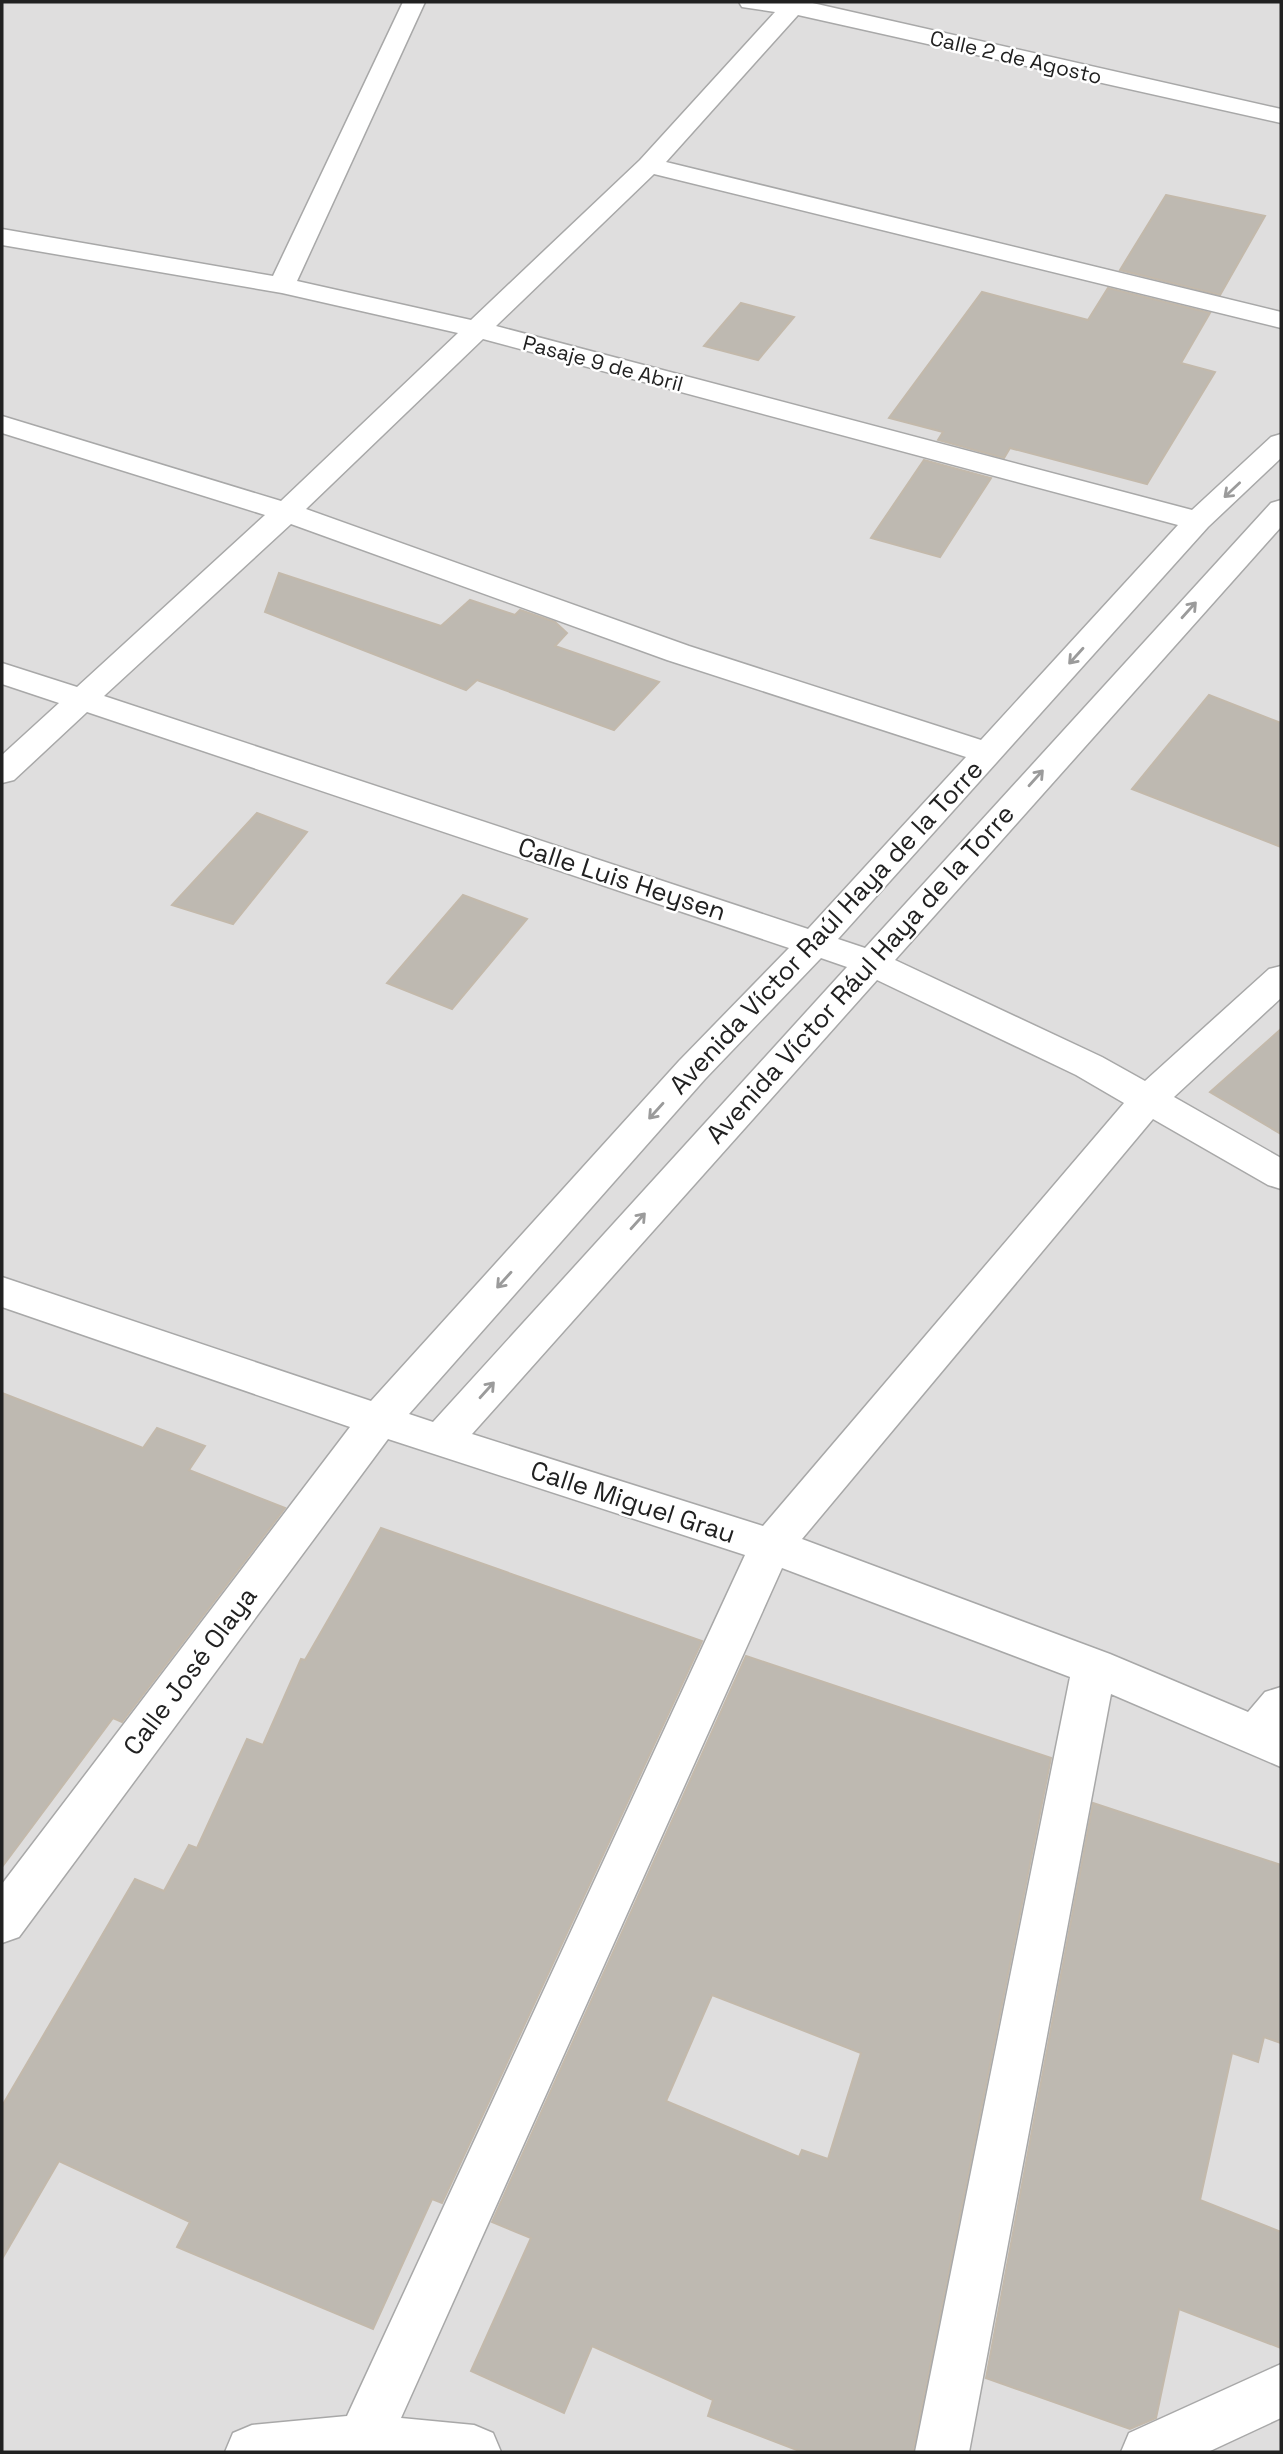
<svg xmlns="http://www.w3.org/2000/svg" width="1283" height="2454" font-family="'Space Grotesk',sans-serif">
<rect width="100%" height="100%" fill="#f1f0e8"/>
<rect fill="#dfdede" x="2" y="2" width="1279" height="2450"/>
<g fill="#beb9b1" stroke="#c3b9ab" stroke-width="2" fill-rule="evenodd">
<path d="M1166 195 1265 216 1220 295 1120 270Z"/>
<path d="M1108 288 1210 313 1181 363 1215 372 1147 484 1010 448 1004 458 938 440 943 432 889 418 982 292 1088 320Z"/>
<path d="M741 303 794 317 758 360 704 346Z"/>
<path d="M924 460 991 478 940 557 871 538Z"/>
<path d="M279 573 441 626 470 600 515 615 520 610 555 622 567 633 555 646 659 682 614 730 477 680 466 690 265 612Z"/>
<path d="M1209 695 1281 723V847L1132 789Z"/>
<path d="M257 813 307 832 233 924 172 905Z"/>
<path d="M463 895 527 919 452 1009 387 983Z"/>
<path d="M1281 1029V1134L1210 1092Z"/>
<path d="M2 1393 143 1448 157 1428 205 1446 189 1470 285 1508 122 1722 113 1718 2 1867Z"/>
<path d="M381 1528 702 1641 442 2203 432 2199 373 2329 177 2247 190 2222 59 2161 2 2259V2106L135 1879 164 1891 189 1845 197 1848 247 1739 263 1745 301 1659 305 1660Z"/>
<path d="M746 1656 1051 1758 913 2452H802L708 2416 713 2400 592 2346 564 2413 471 2371 531 2238 492 2222ZM712 1995 861 2053 828 2159 802 2150 799 2157 666 2101Z"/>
<path d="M1093 1803 1281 1865V2043L1264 2037 1258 2062 1232 2053 1200 2200 1281 2232V2348L1179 2309 1156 2418 1130 2429 986 2378Z"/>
</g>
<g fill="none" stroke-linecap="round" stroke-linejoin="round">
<defs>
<g id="minor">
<path d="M403 2H425L297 281 471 320 640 160 775 12 742 7 739 2H808L1281 109V123L798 15 666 162 1281 312V328L654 174 496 326 1192 510 1271 437 1281 434V458L1208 527 838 939 865 948 1271 503 1281 500V527L895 960 1102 1057 1145 1081 1269 969 1281 966V998L1174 1097 1281 1158V1189L1268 1185 1153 1119 802 1539 1110 1654 1248 1712 1265 1692 1281 1687V1767L1111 1694 969 2452H915L1070 1677 782 1568 401 2418 474 2425 493 2433 501 2452H225L233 2433 252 2425 347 2416 745 1555 388 1439 19 1937 2 1943V1884L350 1427 2 1307V1277L371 1401 679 1061 789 948 87 712 14 780 2 783V755L59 703 2 684V663L77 687 265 515 2 433V416L281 501 458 333 282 293 2 245V229L273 276ZM483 339 1178 525 981 740 689 646 306 509ZM291 524 667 660 966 757 808 929 104 696ZM821 958 847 967 433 1422 409 1414 705 1079ZM877 980 1076 1075 1124 1103 763 1526 472 1434Z"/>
<path d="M1281 2364V2418L1208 2452H1121L1129 2433Z"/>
</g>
</defs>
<use href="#minor" stroke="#a8a8a8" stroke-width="3"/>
<use href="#minor" fill="#fff" fill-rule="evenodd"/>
</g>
<defs><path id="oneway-shaft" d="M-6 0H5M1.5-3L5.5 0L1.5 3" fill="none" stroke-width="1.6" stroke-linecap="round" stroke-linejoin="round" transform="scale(1.75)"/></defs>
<g stroke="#9b9b9b">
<use href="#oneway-shaft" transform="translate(1232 490) rotate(137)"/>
<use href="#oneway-shaft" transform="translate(1189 610) rotate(-48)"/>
<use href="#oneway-shaft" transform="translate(1076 656) rotate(132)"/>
<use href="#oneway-shaft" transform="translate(1036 778) rotate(-48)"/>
<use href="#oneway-shaft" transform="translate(656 1111) rotate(132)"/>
<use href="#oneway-shaft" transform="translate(638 1221) rotate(-48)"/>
<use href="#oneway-shaft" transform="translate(504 1280) rotate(132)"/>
<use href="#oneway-shaft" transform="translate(487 1390) rotate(-48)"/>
</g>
<g text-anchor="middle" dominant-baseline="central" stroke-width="5" stroke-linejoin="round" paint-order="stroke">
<g font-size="21" fill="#212121" stroke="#fff">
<text transform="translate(1016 57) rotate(13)">Calle 2 de Agosto</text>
<text transform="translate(603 363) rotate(15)">Pasaje 9 de Abril</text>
</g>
<g font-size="26" fill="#212121" stroke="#fff">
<text transform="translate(622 879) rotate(18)">Calle Luis Heysen</text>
<text transform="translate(826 927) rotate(-47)">Avenida Víctor Raúl Haya de la Torre</text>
<text transform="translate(860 974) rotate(-48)">Avenida Víctor Rául Haya de la Torre</text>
<text transform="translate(633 1502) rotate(18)">Calle Miguel Grau</text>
<text transform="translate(190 1671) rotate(-53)">Calle José Olaya</text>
</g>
</g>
<rect width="1283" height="2454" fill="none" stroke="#212121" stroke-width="7"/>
</svg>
